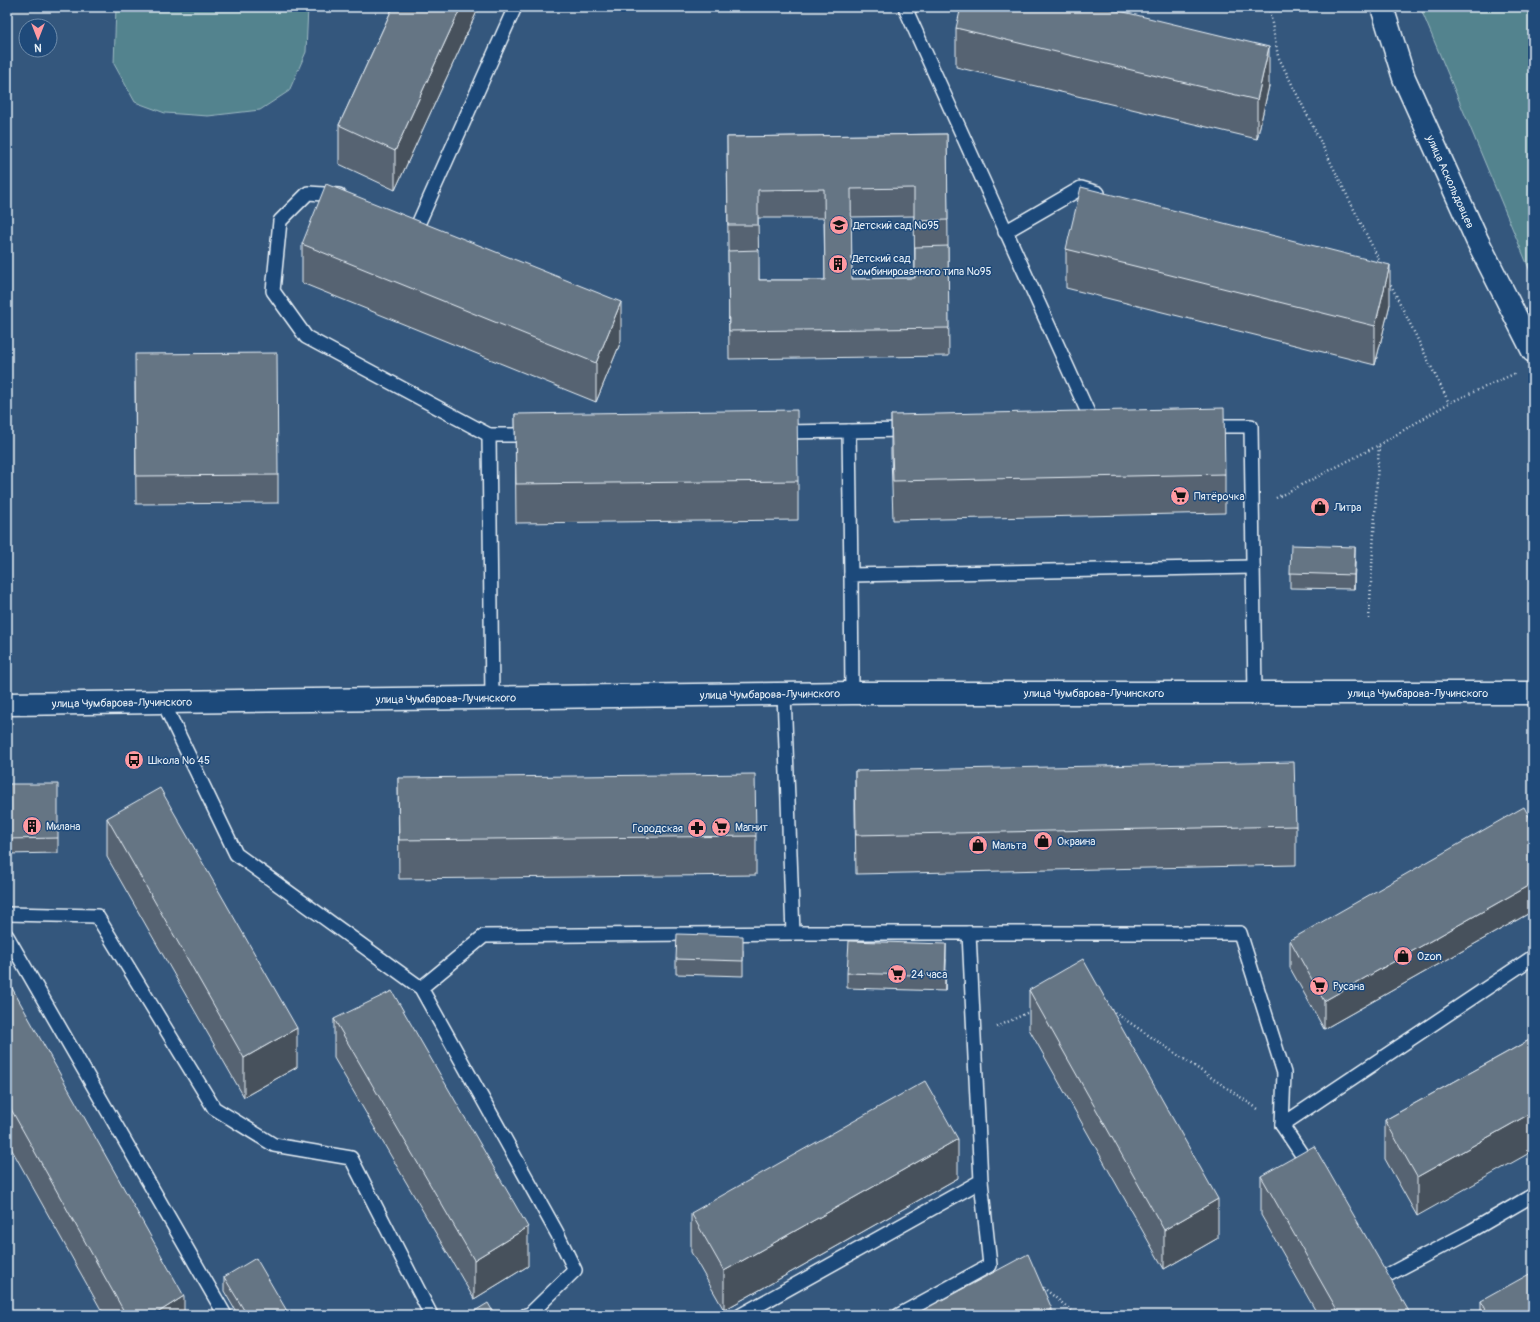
<svg xmlns="http://www.w3.org/2000/svg" width="1540" height="1322" font-family="Pangolin,sans-serif">
<rect width="100%" height="100%" fill="#34577d"/>
<filter id="ink" filterUnits="userSpaceOnUse"><feTurbulence type="fractalNoise" baseFrequency=".025" numOctaves="2"/><feDisplacementMap in="SourceGraphic" scale="8" xChannelSelector="R" yChannelSelector="G"/><feConvolveMatrix kernelMatrix="1 2 1 2 8 2 1 2 1" color-interpolation-filters="sRGB"/></filter>
<g filter="url(#ink)">
<g fill="#53838e" stroke="#9ebac3">
<path d="M116 7H308L306 52 289 91 260 110 208 116 165 113 135 102 114 64Z"/>
<path d="M1420 7H1533V278Z"/>
</g>
<g fill="none" stroke-linecap="round" stroke-linejoin="round">
<defs>
<g id="lane">
<path d="M911 7 906 10 1094 426"/>
<path d="M339 195 308 193 280 221 273 291 306 337 489 435"/>
<path d="M1005 232 1081 188 1098 193"/>
<path d="M421 233 415 231 515 7"/>
<path d="M1207 426H1251L1255 694"/>
<path d="M781 432 849 431"/>
<path d="M851 575 849 431 907 430"/>
<path d="M852 693 851 575 1253 567"/>
<path d="M784 694 793 933H1240L1284 1073 1282 1125 1310 1167"/>
<path d="M492 698 489 435H533"/>
<path d="M163 702 236 854 421 988 557 1233 575 1270 530 1314 526 1315"/>
<path d="M7 914 97 916 214 1108 274 1145 351 1158 431 1315"/>
<path d="M7 936 225 1315"/>
<path d="M421 988 484 936 793 933"/>
<path d="M1282 1125 1533 957"/>
<path d="M1382 1278 1471 1231 1533 1195"/>
<path d="M741 1315 981 1181 969 933"/>
<path d="M899 1315 990 1265 981 1181"/>
</g>
<g id="secondary">
<path id="s1" d="M1382 7 1404 78 1477 240 1533 351"/>
<path id="s2" d="M7 704 852 693H1533"/>
</g>
</defs>
<use href="#lane" stroke="#e8f1f8" stroke-width="16"/>
<use href="#secondary" stroke="#e8f1f8" stroke-width="25"/>
<g stroke="#e8f1f8" stroke-width="2.5" stroke-dasharray="1 3" stroke-linecap="butt">
<path d="M1269 7 1278 56 1381 264"/>
<path d="M1389 281 1449 403"/>
<path d="M1276 498 1379 445 1449 403 1516 373"/>
<path d="M1369 619 1379 445"/>
<path d="M1111 1010 1258 1109"/>
<path d="M997 1027 1031 1011"/>
<path d="M1040 1285 1077 1315"/>
</g>
<use href="#lane" stroke="#1f4a7a" stroke-width="13"/>
<use href="#secondary" stroke="#1f4a7a" stroke-width="22"/>
</g>
<g fill="#576472" stroke="#e8f1f8" fill-rule="evenodd">
<path d="M393 7H479L395 190 339 164V125Z"/>
<path d="M956 28 1269 86 1257 139 956 67Z"/>
<path d="M947 134 949 356 729 359 727 137ZM914 216 915 278 852 279 851 217ZM758 218H824L825 280H759Z"/>
<path d="M302 244 621 341 596 402 302 283Z"/>
<path d="M1066 249 1390 304 1375 365 1066 288Z"/>
<path d="M135 382 278 475V503L136 504Z"/>
<path d="M515 414 798 481V520L516 523Z"/>
<path d="M891 415 1225 474V513L893 520 891 454Z"/>
<path d="M1355 562 1354 589 1290 588V573Z"/>
<path d="M855 771 1296 826V865L856 874 855 810Z"/>
<path d="M398 778 756 836V875L399 879Z"/>
<path d="M7 784 58 838V853L7 854Z"/>
<path d="M107 818 297 1067 244 1097 107 857Z"/>
<path d="M1533 824V911L1324 1029 1290 968V940Z"/>
<path d="M743 950V976L676 974V959Z"/>
<path d="M946 959 945 991 847 988V973Z"/>
<path d="M7 979 184 1315H104L7 1141Z"/>
<path d="M1029 990 1218 1238 1164 1269 1029 1029Z"/>
<path d="M334 1019 528 1266 474 1299 334 1058Z"/>
<path d="M1533 1038 1417 1216 1385 1159V1120Z"/>
<path d="M1261 1176 1411 1315H1318L1261 1215Z"/>
<path d="M958 1178 724 1310 691 1252V1213Z"/>
<path d="M224 1277 287 1315H238L224 1291Z"/>
<path d="M1481 1301 1533 1315H1481Z"/>
</g>
<g fill="#47515c" stroke="#e8f1f8">
<path d="M461 7H479L395 190V151Z"/>
<path d="M1269 47V86L1257 139V100Z"/>
<path d="M1390 265V304L1375 365V326Z"/>
<path d="M621 302V341L596 402V363Z"/>
<path d="M1355 547V562L1354 589V575Z"/>
<path d="M1533 883V911L1324 1029V1001Z"/>
<path d="M946 944V959L945 991V976Z"/>
<path d="M297 1028V1067L244 1097V1058Z"/>
<path d="M1533 1112V1151L1417 1216V1177Z"/>
<path d="M958 1139V1178L724 1310V1271Z"/>
<path d="M1218 1199V1238L1164 1269V1230Z"/>
<path d="M528 1227V1266L474 1299V1260Z"/>
<path d="M184 1296V1315H154Z"/>
<path d="M1052 1309V1315H1041Z"/>
<path d="M287 1311V1315H280Z"/>
</g>
<g fill="#657484" stroke="#e8f1f8">
<path d="M393 7H461L395 151 339 125Z"/>
<path d="M961 7H1103L1269 47 1257 100 956 28Z"/>
<path d="M947 134 948 220 914 221V188L851 189 852 279 915 278V247L948 246 949 328 729 331 728 251 759 250V280H825L824 189 758 190V225H728L727 137Z"/>
<path d="M326 184 621 302 596 363 302 244Z"/>
<path d="M1081 187 1390 265 1375 326 1066 249Z"/>
<path d="M277 353 278 475 136 476 135 354Z"/>
<path d="M1224 408 1225 474 893 481 891 415Z"/>
<path d="M797 410 798 481 516 484 515 414Z"/>
<path d="M1291 545 1355 547 1354 575 1290 573Z"/>
<path d="M1294 762 1296 826 856 835 855 771Z"/>
<path d="M755 774 756 836 399 840 398 778Z"/>
<path d="M7 784H58V838L7 839Z"/>
<path d="M160 788 297 1028 244 1058 107 818Z"/>
<path d="M1524 807 1533 824V883L1324 1001 1290 940Z"/>
<path d="M677 934 743 936V961L676 959Z"/>
<path d="M849 941 946 944 945 976 847 973Z"/>
<path d="M1083 959 1218 1199 1164 1230 1029 990Z"/>
<path d="M7 979 184 1296 154 1315H126L7 1102Z"/>
<path d="M392 991 528 1227 474 1260 334 1019Z"/>
<path d="M1533 1038V1112L1417 1177 1385 1120Z"/>
<path d="M925 1081 958 1139 724 1271 691 1213Z"/>
<path d="M1314 1146 1411 1315H1340L1261 1176Z"/>
<path d="M1028 1254 1052 1309 1041 1315H914Z"/>
<path d="M256 1258 287 1311 280 1315H247L224 1277Z"/>
<path d="M1533 1272V1315H1489L1481 1301Z"/>
<path d="M488 1303 495 1315H468Z"/>
</g>
</g>
<defs>
<symbol id="school-disc" viewBox="-11 -11 22 22"><circle r="9.5" fill="#ff9aa2" stroke="#1f4a7a"/><path d="M0-5L7-2L0 1L-7-2ZM-4 1L0 2.5L4 1V4Q0 6-4 4Z" fill="#111"/></symbol>
<symbol id="building-disc" viewBox="-11 -11 22 22"><circle r="9.5" fill="#ff9aa2" stroke="#1f4a7a"/><path d="M-4-6H4V6H1V3H-1V6H-4ZM-2.5-4.3h1.7v1.8h-1.7ZM.8-4.3h1.7v1.8H.8ZM-2.5-1h1.7V.8h-1.7ZM.8-1h1.7V.8H.8Z" fill="#111"/></symbol>
<symbol id="supermarket-disc" viewBox="-11 -11 22 22"><circle r="9.5" fill="#ff9aa2" stroke="#1f4a7a"/><path d="M-6-5.5h2.5l.6 2H6L4.5 2H-2.5L-4.4-4H-6ZM-1.5 3.2a1.3 1.3 0 1 0 .1 0ZM3 3.2a1.3 1.3 0 1 0 .1 0Z" fill="#111"/></symbol>
<symbol id="shop-disc" viewBox="-11 -11 22 22"><circle r="9.5" fill="#ff9aa2" stroke="#1f4a7a"/><path d="M-5-2.5h2.3a2.7 3.5 0 0 1 5.4 0H5L5.5 6h-11ZM-1.5-2.5h3a1.5 2.3 0 0 0-3 0Z" fill="#111"/></symbol>
<symbol id="bus-disc" viewBox="-11 -11 22 22"><circle r="9.5" fill="#ff9aa2" stroke="#1f4a7a"/><path d="M-5-6H5V4H4V6H2V4H-2V6H-4V4H-5ZM-3.5-4V0h7V-4ZM-3.5 1.2v1.5H-2V1.2ZM2 1.2v1.5H3.5V1.2Z" fill="#111"/></symbol>
<symbol id="pharmacy-disc" viewBox="-11 -11 22 22"><circle r="9.5" fill="#ff9aa2" stroke="#1f4a7a"/><path d="M-2-6h4v4h4v4h-4v4h-4v-4h-4v-4h4Z" fill="#111"/></symbol>
</defs>
<g fill-rule="evenodd">
<use href="#school-disc" x="828" y="214" width="22" height="22"/>
<use href="#building-disc" x="827" y="253" width="22" height="22"/>
<use href="#supermarket-disc" x="1169" y="485" width="22" height="22"/>
<use href="#shop-disc" x="1309" y="496" width="22" height="22"/>
<use href="#bus-disc" x="123" y="749" width="22" height="22"/>
<use href="#building-disc" x="21" y="815" width="22" height="22"/>
<use href="#supermarket-disc" x="710" y="816" width="22" height="22"/>
<use href="#pharmacy-disc" x="686" y="817" width="22" height="22"/>
<use href="#shop-disc" x="1032" y="830" width="22" height="22"/>
<use href="#shop-disc" x="967" y="834" width="22" height="22"/>
<use href="#shop-disc" x="1392" y="945" width="22" height="22"/>
<use href="#supermarket-disc" x="886" y="963" width="22" height="22"/>
<use href="#supermarket-disc" x="1308" y="975" width="22" height="22"/>
</g>
<g text-anchor="middle" dominant-baseline="central" stroke-width="3" stroke-linejoin="round" paint-order="stroke">
<g font-size="11" fill="#e8f1f8" stroke="#1f4a7a">
<text stroke="none"><textPath href="#s1" startOffset="188">улица Аскольдовцев</textPath></text>
<text stroke="none"><textPath href="#s2" startOffset="1087">улица Чумбарова-Лучинского</textPath></text>
<text stroke="none"><textPath href="#s2" startOffset="1411">улица Чумбарова-Лучинского</textPath></text>
<text stroke="none"><textPath href="#s2" startOffset="763">улица Чумбарова-Лучинского</textPath></text>
<text stroke="none"><textPath href="#s2" startOffset="439">улица Чумбарова-Лучинского</textPath></text>
<text stroke="none"><textPath href="#s2" startOffset="115">улица Чумбарова-Лучинского</textPath></text>
</g>
<g font-size="11" fill="#e8f1f8" stroke="#1f4a7a" text-anchor="start">
<text x="853" y="225">Детский сад №95</text>
<text x="852" y="258">Детский сад<tspan x="852" dy="13">комбинированного типа №95</tspan></text>
<text x="1194" y="496">Пятёрочка</text>
<text x="1334" y="507">Литра</text>
<text x="148" y="760">Школа № 45</text>
<text x="46" y="826">Милана</text>
<text x="735" y="827">Магнит</text>
<text x="683" y="828" text-anchor="end">Городская</text>
<text x="1057" y="841">Окраина</text>
<text x="992" y="845">Мальта</text>
<text x="1417" y="956">Ozon</text>
<text x="911" y="974">24 часа</text>
<text x="1333" y="986">Русана</text>
</g>
</g>
<rect width="1540" height="1322" fill="none" stroke="#1f4a7a" stroke-width="24"/>
<rect x="12" y="12" width="1516" height="1298" fill="none" stroke="#e8f1f8" stroke-width="1.5" filter="url(#ink)"/>
<g transform="translate(38 38) rotate(180)"><circle r="19" fill="#1f4a7a" stroke="#6f8dac"/>
<path d="M0-3L7 15L0 10L-7 15Z" fill="#ff9aa2"/>
<text y="-6" font-size="11" font-weight="bold" text-anchor="middle" fill="#e8f1f8">N</text>
</g>
</svg>
